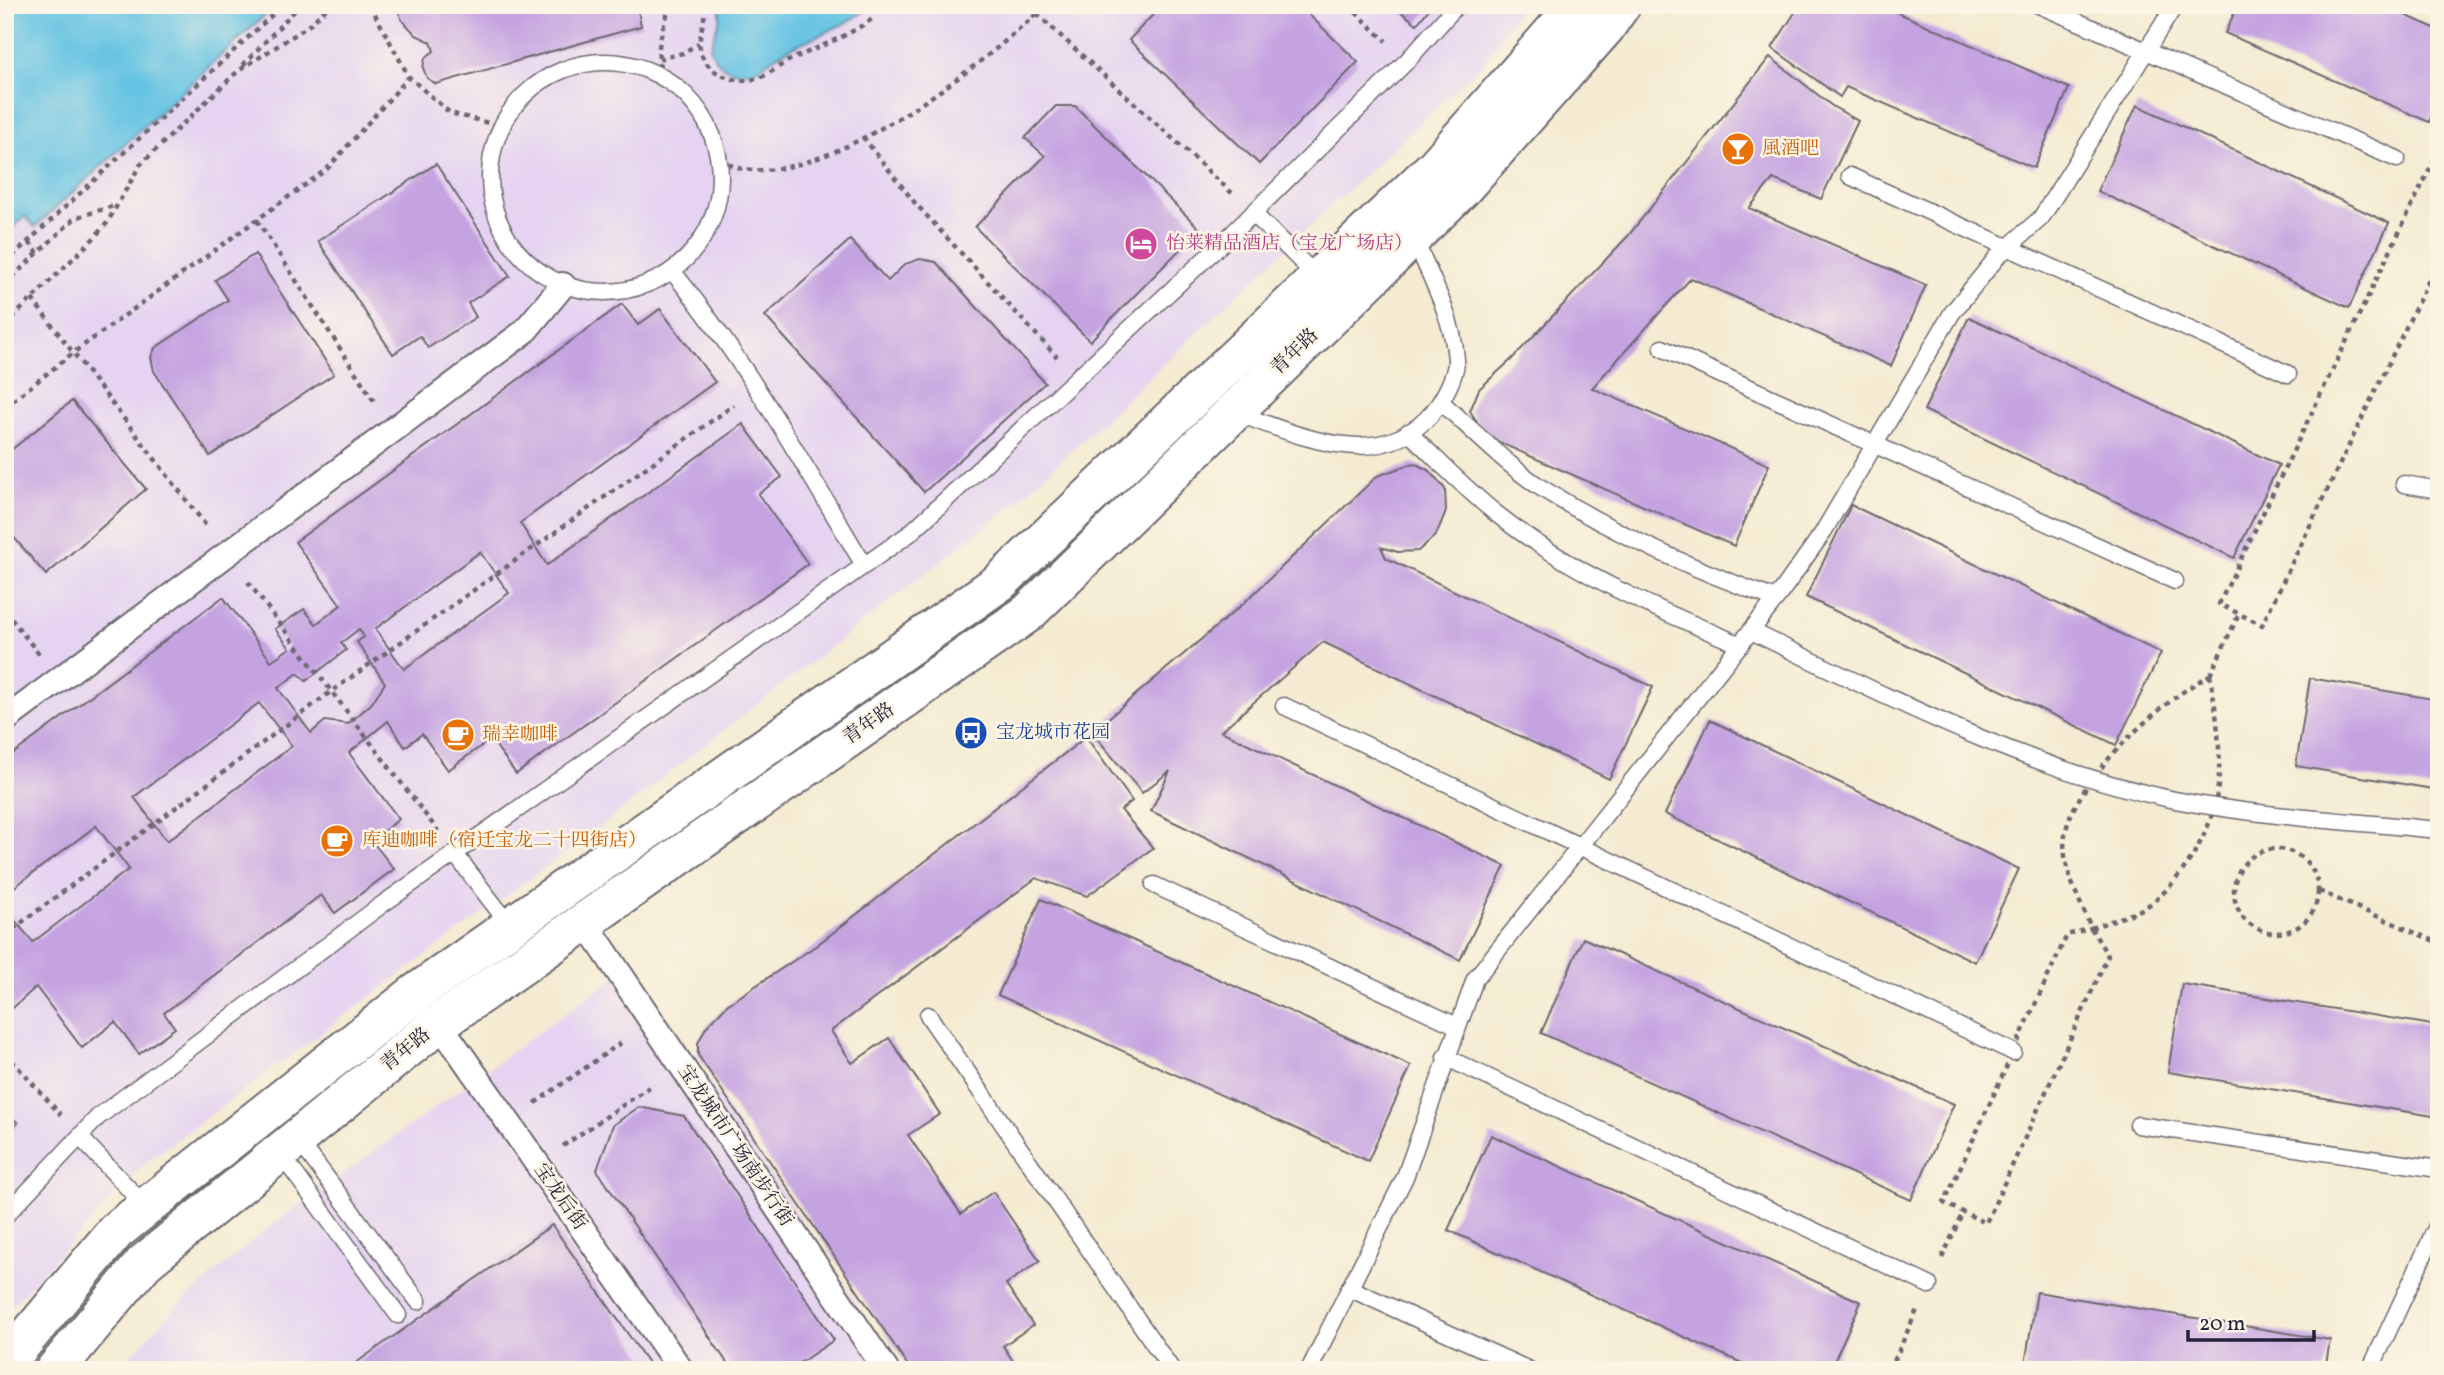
<svg xmlns="http://www.w3.org/2000/svg" width="2444" height="1375" font-family="Vollkorn,'Noto Serif SC',serif">
<rect width="100%" height="100%" fill="#fcf5e5"/>
<filter id="ink" filterUnits="userSpaceOnUse"><feTurbulence type="fractalNoise" baseFrequency=".0143" numOctaves="2"/><feDisplacementMap in="SourceGraphic" scale="14" xChannelSelector="R" yChannelSelector="G"/><feConvolveMatrix kernelMatrix="1 2 1 2 8 2 1 2 1" color-interpolation-filters="sRGB"/></filter>
<filter id="wash" filterUnits="userSpaceOnUse"><feTurbulence type="fractalNoise" baseFrequency=".00686" numOctaves="4" result="noise"/><feDisplacementMap in="SourceGraphic" scale="28" xChannelSelector="R" yChannelSelector="G"/><feGaussianBlur stdDeviation="1.57" result="paint"/><feColorMatrix in="noise" values="0 0 0 0 0 0 0 0 0 0 0 0 0 0 0 0 0 1.4 0 .05"/><feComposite in="paint" operator="in"/></filter>
<g filter="url(#wash)">
<rect width="100%" height="100%" fill="#f4ebd2"/>
<g fill="#e5d3f1">
<path d="M276 5H720V18L710 48 752 70 867 9 863 5H1521L1484 63 1012 506 588 836 145 1163 5 1313V235L25 216 35 227Z"/>
<path d="M632 965 900 1370H117L174 1309 264 1231Z"/>
</g>
<g fill="#65c3e3" stroke="#44728f" stroke-width="2">
<path d="M5 5H276L35 227 25 216 5 235Z"/>
<path d="M720 5H863L867 9C842 28 813 36 785 51 770 58 760 72 742 72 725 72 715 62 710 48L720 18Z"/>
</g>
<g id="blocks">
<g fill="#c5a3e1" fill-rule="evenodd">
<path d="M396 5H637L641 26 436 84 427 78 423 68 425 58 434 51 431 42 416 35 402 20Z"/>
<path d="M1162 5H1299L1358 62 1259 164 1129 40Z"/>
<path d="M1392 5H1432L1417 24Z"/>
<path d="M1800 5H1900L1896 12 2069 88 2034 168 1846 87 1840 97 1772 48Z"/>
<path d="M2238 5H2382L2439 30V99L2429 122 2225 33Z"/>
<path d="M1770 57 1832 106 1858 121 1821 199 1773 179 1749 208 1926 285 1891 366 1691 278 1592 388 1769 465 1734 546 1487 437 1470 411 1479 389 1511 360 1628 236Z"/>
<path d="M2137 105 2389 223 2349 308 2097 191Z"/>
<path d="M1056 106H1075L1200 229 1090 341 975 227 1045 156 1025 138Z"/>
<path d="M436 164 510 276 468 303 476 317 428 348 420 336 393 354 318 241Z"/>
<path d="M850 240 888 281 905 264 920 259 936 262 1045 383 924 492 765 316Z"/>
<path d="M255 254 334 374 210 456 154 371 151 357 155 348 228 300 215 280Z"/>
<path d="M622 304 638 325 660 309 715 382 520 523 547 565 743 424 782 477 758 494 808 564 516 774 491 739 448 770 422 734 405 747 388 721 349 753 399 819 372 841 394 869 335 913 321 895 164 1013 175 1028 139 1054 115 1022 82 1048 36 987 5 1015V963L13 957 5 948V909L33 942 129 869 96 826 5 894V760L223 597 271 661 290 648 275 629 304 609 316 624 341 605 295 542ZM480 552 509 593 404 669 375 629ZM359 629 364 637 357 642 385 683 371 704 348 724 325 721 311 733 278 688 298 673 306 681 346 650 341 643ZM259 703 292 746 167 841 134 797Z"/>
<path d="M1969 317 2279 465 2234 558 1924 410Z"/>
<path d="M72 401 146 489 46 575 5 527V455Z"/>
<path d="M1414 463 1430 471 1445 489 1446 511 1436 535 1418 551 1398 552 1381 547 1386 558 1653 687 1609 779 1323 642 1221 731 1505 866 1460 960 1151 811 1170 771 1142 793 1092 732 1244 603 1377 476Z"/>
<path d="M1851 505 2161 653 2116 745 1806 597Z"/>
<path d="M2310 678 2439 700V790L2296 766Z"/>
<path d="M1710 720 2019 869 1975 962 1665 814Z"/>
<path d="M1086 737 1132 801 1121 810 1153 848 1087 896 1036 878 831 1031 852 1063 889 1038 940 1114 908 1135 961 1214 993 1192 1040 1261 1006 1284 1033 1325 1003 1346 1019 1370H911L698 1055V1043L706 1027 727 1005 817 945Z"/>
<path d="M1041 899 1411 1066 1368 1161 998 995Z"/>
<path d="M1583 938 1954 1104 1911 1200 1541 1033Z"/>
<path d="M2182 984 2439 1026V1117L2168 1072Z"/>
<path d="M639 1107 684 1116 834 1340 789 1370H732L597 1170 613 1125Z"/>
<path d="M5 1111 18 1123 5 1136Z"/>
<path d="M1491 1135 1861 1302 1830 1370H1757L1448 1230Z"/>
<path d="M552 1225 653 1370H346L404 1329Z"/>
<path d="M2037 1292 2330 1340 2325 1370H2024Z"/>
</g>
</g>
</g>
<g filter="url(#ink)">
<use href="#blocks" fill-opacity="0" stroke="#6c6870" stroke-width="2"/>
<g fill="none" stroke-linecap="round" stroke-linejoin="round">
<defs>
<g id="service">
<path d="M2039 5 2397 159"/>
<circle cx="605" cy="177" r="115"/>
<path d="M1850 176 2288 374"/>
<path d="M1253 213 1318 278"/>
<path d="M673 272C747 363 804 465 864 565"/>
<path d="M1662 348 2175 581"/>
<path d="M1441 402C1474 431 1506 465 1543 489 1617 535 1694 570 1776 599"/>
<path d="M1236 413C1299 435 1380 475 1433 412 1443 400 1457 374 1456 359 1453 317 1430 276 1414 238"/>
<path d="M1408 432C1438 460 1466 490 1498 515 1571 573 1656 609 1741 645"/>
<path d="M2404 484 2439 490"/>
<path d="M1751 631C1888 697 2025 769 2175 800 2261 817 2351 821 2439 830"/>
<path d="M1284 706 2013 1052"/>
<path d="M455 854 511 927"/>
<path d="M1154 885 1457 1026"/>
<path d="M928 1015 1172 1370"/>
<path d="M1445 1057 1929 1285"/>
<path d="M2138 1125 2439 1169"/>
<path d="M80 1137 146 1207"/>
<path d="M297 1138 418 1301"/>
<path d="M280 1153 398 1315"/>
<path d="M5 1216 98 1117 380 906 909 534 1233 233 1407 61 1457 5"/>
<path d="M1349 1288 1529 1370"/>
<path d="M1309 1370 1405 1177 1475 979 1776 599 1822 534 1952 313 1998 256 2041 218 2175 5"/>
<path d="M2370 1370 2439 1222"/>
</g>
<g id="pedestrian">
<path d="M5 720 524 332 563 285"/>
<path d="M585 922 886 1370"/>
<path d="M439 1023 681 1370"/>
</g>
<g id="tertiary">
<path d="M5 1364 116 1231 416 993 1000 582 1435 167 1577 5"/>
<path d="M55 1370 144 1263 439 1023 1028 613 1461 190 1605 28 1621 5"/>
</g>
</defs>
<use href="#service" stroke="#6c6870" stroke-width="19"/>
<use href="#pedestrian" stroke="#6c6870" stroke-width="28"/>
<use href="#tertiary" stroke="#6c6870" stroke-width="42"/>
<g stroke="#6c6870" stroke-width="4.5" stroke-dasharray="5 5" stroke-linecap="butt">
<path d="M370 5 409 77 450 113 500 126"/>
<path d="M705 5C706 21 696 38 701 53 708 74 735 84 755 79 768 76 777 67 788 61 818 47 849 36 875 17"/>
<path d="M1348 5 1386 41"/>
<path d="M1037 14 1232 193"/>
<path d="M659 59 683 53 699 43"/>
<path d="M243 65 300 5"/>
<path d="M664 77C652 54 663 29 670 5"/>
<path d="M863 137 915 203 1057 357"/>
<path d="M2439 150 2219 604 2262 625 2439 259"/>
<path d="M719 160C727 163 736 168 744 169 832 183 985 63 1046 5"/>
<path d="M257 220 374 401"/>
<path d="M29 242 38 253"/>
<path d="M5 263 283 5"/>
<path d="M5 284 75 218 116 205"/>
<path d="M32 299 207 527"/>
<path d="M5 325 93 239 107 223 140 165 238 71 307 27 330 5"/>
<path d="M5 407 73 353 327 169 409 77"/>
<path d="M248 582 438 831"/>
<path d="M5 611 39 654"/>
<path d="M2210 675C2217 715 2224 764 2215 804 2207 840 2174 892 2142 909 2126 917 2107 922 2091 928 2080 900 2060 866 2065 835 2074 779 2161 701 2210 675Z"/>
<path d="M2210 675 2239 614"/>
<circle cx="2276" cy="891" r="42"/>
<path d="M2319 891 2439 943"/>
<path d="M2091 928 2108 956 1986 1223 1944 1203 2067 935Z"/>
<path d="M5 935 332 691 734 405"/>
<path d="M5 1053 61 1115"/>
<path d="M535 1103 625 1040"/>
<path d="M563 1146 654 1084"/>
<path d="M1942 1258 1963 1212"/>
<path d="M1890 1370 1917 1310"/>
</g>
<use href="#service" stroke="#fff" stroke-width="16"/>
<use href="#pedestrian" stroke="#fff" stroke-width="24"/>
<use href="#tertiary" stroke="#fff" stroke-width="38"/>
</g>
</g>
<defs>
<symbol id="bar-disc" viewBox="-11 -11 22 22"><circle r="9.5" fill="#e8710a" stroke="#fcf5e5"/><path d="M-6-5H6L.8 .8V4.5H3.5V6h-7V4.5H-.8V.8Z" fill="#fff"/></symbol>
<symbol id="hotel-disc" viewBox="-11 -11 22 22"><circle r="9.5" fill="#d1479c" stroke="#fcf5e5"/><path d="M-6-4.5h1.5V1H6V5H4.5V3h-9V5H-6ZM-4 0a1.8 1.8 0 1 1 3.6 0ZM.5 0V-2.5h3Q6-2.5 6 0Z" fill="#fff"/></symbol>
<symbol id="bus-disc" viewBox="-11 -11 22 22"><circle r="9.5" fill="#1a4fb4" stroke="#fcf5e5"/><path d="M-5-6H5V4H4V6H2V4H-2V6H-4V4H-5ZM-3.5-4V0h7V-4ZM-3.5 1.2v1.5H-2V1.2ZM2 1.2v1.5H3.5V1.2Z" fill="#fff"/></symbol>
<symbol id="cafe-disc" viewBox="-11 -11 22 22"><circle r="9.5" fill="#e8710a" stroke="#fcf5e5"/><path d="M-5.5-4.5H6V0H3Q3 3.5 0 3.5H-2.5Q-5.5 3.5-5.5 0ZM3-3.2v2h1.7v-2ZM-6 4.5H4V6H-6Z" fill="#fff"/></symbol>
</defs>
<g fill-rule="evenodd">
<use href="#bar-disc" x="1719" y="130" width="38" height="38"/>
<use href="#hotel-disc" x="1122" y="225" width="38" height="38"/>
<use href="#bus-disc" x="952" y="714" width="38" height="38"/>
<use href="#cafe-disc" x="439" y="716" width="38" height="38"/>
<use href="#cafe-disc" x="318" y="822" width="38" height="38"/>
</g>
<g text-anchor="middle" dominant-baseline="central" stroke-width="5" stroke-linejoin="round" paint-order="stroke">
<g font-size="19" fill="#c56008" stroke="#fcf5e5" text-anchor="start">
<text x="1762" y="149">風酒吧</text>
<text x="482" y="735">瑞幸咖啡</text>
<text x="362" y="841">库迪咖啡（宿迁宝龙二十四街店）</text>
</g>
<g font-size="19" fill="#b23c85" stroke="#fcf5e5" text-anchor="start">
<text x="1166" y="244">怡莱精品酒店（宝龙广场店）</text>
</g>
<g font-size="19" fill="#22223b" stroke="#fcf5e5">
<text transform="translate(1295 352) rotate(-44)">青年路</text>
<text transform="translate(869 724) rotate(-35)">青年路</text>
<text transform="translate(406 1050) rotate(-39)">青年路</text>
<text transform="translate(735 1146) rotate(56)">宝龙城市广场南步行街</text>
<text transform="translate(560 1197) rotate(55)">宝龙后街</text>
</g>
<g font-size="19" fill="#164399" stroke="#fcf5e5" text-anchor="start">
<text x="996" y="733">宝龙城市花园</text>
</g>
</g>
<rect width="2444" height="1375" fill="none" stroke="#fcf5e5" stroke-width="28"/>
<path d="M2188 1330v10h126v-10" fill="none" stroke="#22223b" stroke-width="3.5"/>
<text x="2199" y="1330" font-size="21" fill="#22223b" stroke="#fcf5e5" stroke-width="5" paint-order="stroke">20 m</text>
</svg>
